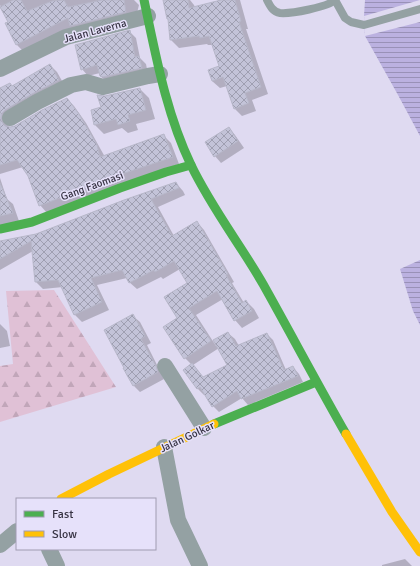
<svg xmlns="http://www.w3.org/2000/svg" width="420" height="566" font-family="Signika,sans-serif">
<defs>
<pattern id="forest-firs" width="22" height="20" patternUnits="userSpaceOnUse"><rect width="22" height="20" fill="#e0c1d6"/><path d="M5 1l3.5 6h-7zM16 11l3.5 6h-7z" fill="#c1a6b9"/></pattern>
<pattern id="water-rules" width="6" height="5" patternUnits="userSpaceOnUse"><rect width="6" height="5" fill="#bbb1e0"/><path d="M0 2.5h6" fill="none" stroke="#9991b7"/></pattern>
<pattern id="building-cross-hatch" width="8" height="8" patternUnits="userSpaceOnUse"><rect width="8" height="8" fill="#c3c3d8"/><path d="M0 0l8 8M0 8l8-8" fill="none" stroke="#9f9fb1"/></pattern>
</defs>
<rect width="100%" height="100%" fill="#dfdaf1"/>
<path fill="url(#forest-firs)" d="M54 290 116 387 0 422V366L13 364 6 291Z"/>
<g fill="url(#water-rules)">
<path d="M365 0H420V136L398 95 365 36 364 16Z"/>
<path d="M420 260V325L413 311 400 269Z"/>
</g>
<path fill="#dfdaf1" d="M420 0V22L365 36 364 16Z"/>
<g fill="#0003" fill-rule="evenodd">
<path d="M0 0H134L139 5 135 21 26 54 17 45 6 23 9 22 0 5Z"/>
<path d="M170 0H190L194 5 195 7 218 2V0H240L248 29H246L268 94 252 100 256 111 242 116 235 109 227 86 220 88 212 81 220 67 213 45H208L207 44 179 48 171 40 169 20Z"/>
<path d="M130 32 136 38 140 58 146 64 148 74 107 82 100 76V73L88 76 82 69Z"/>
<path d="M50 65 57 72 66 88 9 120 8 128 15 127 67 99 74 106 86 123 105 157 163 135 171 143 179 164 47 213 40 205 29 176 23 167 0 174V89L13 87Z"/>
<path d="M140 89 149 98 155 119 136 124 138 130 128 133 122 128 104 134 95 125 92 111 102 108 105 97Z"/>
<path d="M229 128 235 135 244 148 221 163 215 156Z"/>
<path d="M0 178 7 199 13 204 19 221 0 226Z"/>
<path d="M176 183 183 191 185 195 158 207 174 236 197 222 204 230 234 282 232 283 244 303 246 301 254 309 259 318 242 328 235 320 223 299 196 315 216 346 228 333 235 339 239 346 267 334 273 340 286 370 293 367 299 374 303 382 248 405 242 398 219 412 213 406 206 394 204 395 198 389 184 370 192 365 185 358 179 319 189 283 180 269 163 279 161 277 137 289 129 282 127 278 97 285 109 310 82 322 74 314 63 287 43 289 36 282 33 251 0 270V242L35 235ZM219 348 229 366 203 377 193 365Z"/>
<path d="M133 316 140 322 151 343 147 345 164 379 140 392 134 386 124 369Z"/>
<path d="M0 324 7 331 10 346 0 348Z"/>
<path d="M405 559 412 566H382V565Z"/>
</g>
<g fill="url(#building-cross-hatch)" stroke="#b7b7c9">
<path d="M13 0H21L27 11 52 1 64 0 68 7 102 0H124L126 12 70 26 68 18 16 45 5 23 8 22 0 7Z"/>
<path d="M163 0H188L189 8 221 0H235L241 21 239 22 261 87 245 93 249 103 234 109 223 77 212 81 208 70 219 66 209 36 200 38 199 36 170 40 168 19H167Z"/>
<path d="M130 30 135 57 139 56 142 68 103 77 100 76 97 65 81 70 75 45Z"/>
<path d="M50 64 59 80 32 94 5 110 2 113 1 118 2 122 5 126 10 127 15 126 42 110 67 98 79 114 97 145 100 157 164 134 173 157 116 176 39 206 28 176 17 160 0 165V88L10 83 12 86Z"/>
<path d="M140 88 146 110 128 115 130 121 118 125 116 119 94 125 91 110 101 107 97 95 105 96Z"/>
<path d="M229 127 238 141 214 157 205 142Z"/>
<path d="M176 182 179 188 151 199 172 236 197 221 228 274 226 275 242 303 246 300 252 311 234 321 217 291 189 308 211 341 184 359 163 327 177 318 164 297 187 283 174 261 155 272 154 270 129 283 122 270 91 278 102 302 74 315 58 280 35 282 31 241 0 259V241L36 234 124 200Z"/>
<path d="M0 183 13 213 0 216Z"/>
<path d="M133 314 145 336 141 339 156 366 158 372 133 386 123 368H124L104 330Z"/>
<path d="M228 332 236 346 267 333 284 370 293 366 298 376 241 399 237 391 212 407 200 387 197 389 183 370 192 363 203 377 227 365 213 340Z"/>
</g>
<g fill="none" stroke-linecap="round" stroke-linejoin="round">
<g stroke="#94a1a3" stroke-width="8">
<path d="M267 0C270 6 273 12 280 13 291 14 328 7 335 0"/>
<path d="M335 0 345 18 351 22 364 25 420 9"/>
</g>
<g stroke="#94a1a3" stroke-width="16">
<path d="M0 69 66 37 148 16"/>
<path d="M10 118 37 102 71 85 86 82 103 87 148 76 160 74"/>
<path d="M165 366 204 428"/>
<path d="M164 447 178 520 200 566"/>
<path d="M0 545 17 531"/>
<path d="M49 549 57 566"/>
</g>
<g stroke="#4caf50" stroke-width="9">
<path d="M144 0C156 56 166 113 191 165 211 207 240 244 263 284 291 334 318 385 346 434"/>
<path d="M0 229 32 222 120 188 166 172 191 165"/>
<path d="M214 424 316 382"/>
</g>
<g stroke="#ffc107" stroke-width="9">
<path d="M346 434 392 512 420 552"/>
<path d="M61 499 109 474 214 424"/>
</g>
</g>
<g text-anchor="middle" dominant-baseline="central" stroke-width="3" stroke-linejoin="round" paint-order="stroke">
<g font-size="11" fill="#373343" stroke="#e6e1fa">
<text transform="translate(95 31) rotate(-15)">Jalan Laverna</text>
<text transform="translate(92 186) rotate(-20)">Gang Faomasi</text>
<text transform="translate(187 437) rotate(-25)">Jalan Golkar</text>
</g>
</g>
<rect x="16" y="498" width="140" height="52" fill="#e6e1fa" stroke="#a09bb1"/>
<rect x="24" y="511" width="20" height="6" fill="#4caf50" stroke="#a09bb1"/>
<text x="52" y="518" font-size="12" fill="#373343">Fast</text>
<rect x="24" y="531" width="20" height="6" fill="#ffc107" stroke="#a09bb1"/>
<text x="52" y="538" font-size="12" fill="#373343">Slow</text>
</svg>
